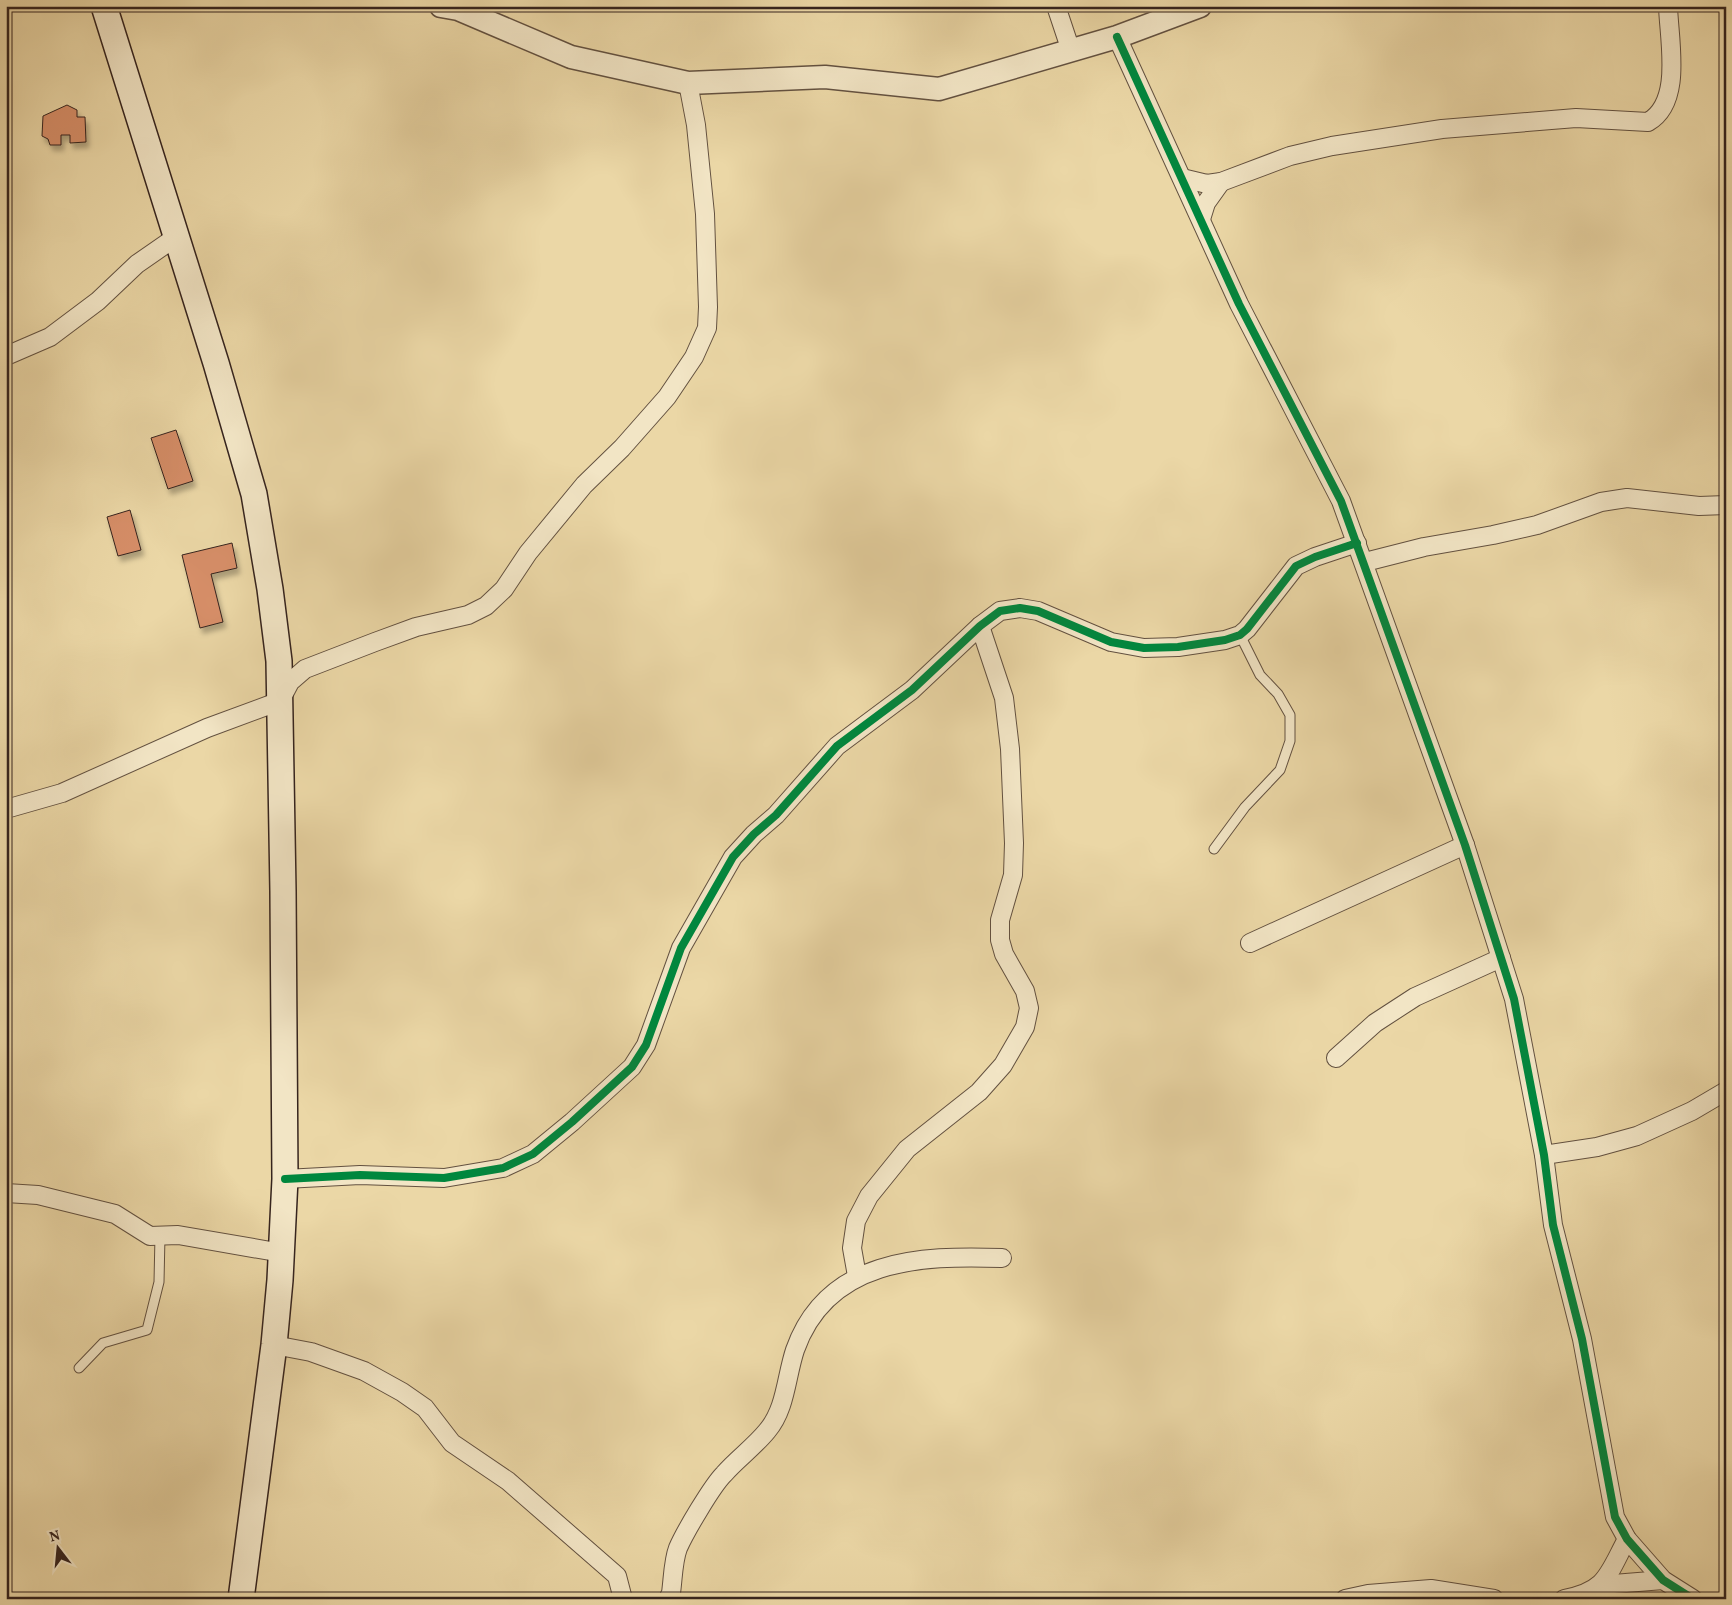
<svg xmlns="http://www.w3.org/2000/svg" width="1732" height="1605" font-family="Vollkorn,serif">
<defs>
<filter id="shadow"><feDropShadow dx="3" dy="5.5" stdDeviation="2.5" flood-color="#0004"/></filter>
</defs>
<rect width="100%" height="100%" fill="#ebd7a6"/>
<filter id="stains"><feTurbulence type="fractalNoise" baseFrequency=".004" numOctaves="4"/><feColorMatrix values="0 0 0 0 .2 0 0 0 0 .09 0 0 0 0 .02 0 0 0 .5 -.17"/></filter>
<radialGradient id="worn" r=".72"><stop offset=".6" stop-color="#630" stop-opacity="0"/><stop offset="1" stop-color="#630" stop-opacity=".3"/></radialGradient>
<g fill="#d68e67" stroke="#36241e" filter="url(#shadow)">
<path d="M67 105 77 110V117H85L86 142 70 143V135H61V145H50L48 139 42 136 43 116Z"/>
<path d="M176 430 193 481 168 489 151 438Z"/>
<path d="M130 510 141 550 118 556 107 517Z"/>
<path d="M232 543 237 568 211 574 223 622 200 628 182 555Z"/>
</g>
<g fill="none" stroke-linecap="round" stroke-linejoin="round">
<defs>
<g id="service">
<path d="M1214 849 1245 807 1280 770 1290 741V715L1278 694 1260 675 1240 635"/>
<path d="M79 1368 103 1343 147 1330 159 1282 160 1236"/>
</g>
<g id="minor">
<path d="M1056 6 1071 51"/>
<path d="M1117 37 1239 304 1341 501 1465 845 1514 999 1544 1155 1553 1225 1582 1339 1615 1517 1627 1539 1663 1580 1693 1599"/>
<path d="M1182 178 1207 184 1221 182 1290 156 1332 146 1442 129 1576 118 1648 122C1683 102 1669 41 1668 6"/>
<path d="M1201 219 1206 203 1221 182"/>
<path d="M6 356 50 337 98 301 137 264 176 237"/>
<path d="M1365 562 1424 547 1493 535 1537 525 1601 502 1627 498 1699 506 1726 505"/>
<path d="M6 809 62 793 207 728 280 701 290 682 305 669 375 642 416 627 468 615 486 606 504 589 528 553 584 485 622 448 667 397 694 357 707 328 708 307 705 214 696 125 688 83"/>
<path d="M1250 943 1465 845"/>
<path d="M1336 1058 1375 1023 1415 997 1501 958"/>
<path d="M1544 1155 1597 1147 1637 1136 1692 1111 1726 1091"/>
<path d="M285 1179 360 1175 444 1178 503 1168 533 1154 572 1122 632 1067 646 1045 681 948 733 857 754 834 776 815 837 746 912 690 980 626 1000 611 1020 608 1038 611 1111 642 1144 648 1178 647 1225 640 1240 635 1247 629 1296 566 1315 557 1357 543"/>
<path d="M6 1193 38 1195 115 1214 150 1236 178 1235 282 1253"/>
<path d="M857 1276 852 1248 856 1221 869 1196 907 1149 979 1092 1003 1065 1025 1027 1029 1008 1025 991 1004 954 1000 940V920L1013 875 1014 843 1010 749 1004 698 980 626"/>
<path d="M274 1345 311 1352 364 1371 402 1392 425 1408 452 1443 508 1481 617 1576 623 1599"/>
<path d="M1601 1585 1663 1580"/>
<path d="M668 1599 671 1593C673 1579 673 1561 678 1548 685 1532 712 1486 724 1474 737 1459 754 1447 767 1431 786 1409 786 1377 795 1350 827 1259 920 1255 1002 1258"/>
<path d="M1345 1599 1368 1594 1431 1589 1494 1599"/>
<path d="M1564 1599C1607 1591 1608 1574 1627 1539"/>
</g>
<path id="tertiary" d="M441 6 458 9 571 57 688 83 825 77 939 89 1117 37 1200 6"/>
<path id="secondary" d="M104 6 216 363 254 494 270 589 279 661 283 891 285 1179 280 1280 274 1345 241 1599"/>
</defs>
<use href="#service" stroke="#635140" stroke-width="11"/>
<use href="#minor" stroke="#635140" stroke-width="20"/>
<use href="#tertiary" stroke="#635140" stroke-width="25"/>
<use href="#secondary" stroke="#36241e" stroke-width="28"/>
<use href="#service" stroke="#f2e5c5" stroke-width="9"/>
<use href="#minor" stroke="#f2e5c5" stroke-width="18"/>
<use href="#tertiary" stroke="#f2e5c5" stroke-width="22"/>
<use href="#secondary" stroke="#f2e5c5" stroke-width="25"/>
<defs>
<g id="cycleway">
<path d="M1117 37 1239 304 1341 501 1465 845 1514 999 1544 1155 1553 1225 1582 1339 1615 1517 1627 1539 1663 1580 1693 1599"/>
<path d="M285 1179 360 1175 444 1178 503 1168 533 1154 572 1122 632 1067 646 1045 681 948 733 857 754 834 776 815 837 746 912 690 980 626 1000 611 1020 608 1038 611 1111 642 1144 648 1178 647 1225 640 1240 635 1247 629 1296 566 1315 557 1357 543"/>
</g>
</defs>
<use href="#cycleway" stroke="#f2e5c5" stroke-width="11"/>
<use href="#cycleway" stroke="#00873e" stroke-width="8"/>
</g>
<rect width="1732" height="1605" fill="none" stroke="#ebd7a6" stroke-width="25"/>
<rect x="8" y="8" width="1717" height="1590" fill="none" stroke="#36241e" stroke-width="2.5"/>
<rect x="12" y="12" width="1707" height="1580" fill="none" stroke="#36241e"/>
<g transform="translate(58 1548) rotate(344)" stroke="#f2e5c5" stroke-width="4" paint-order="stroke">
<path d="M0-4L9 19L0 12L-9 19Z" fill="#36241e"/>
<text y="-8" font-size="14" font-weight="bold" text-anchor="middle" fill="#36241e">N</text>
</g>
<rect width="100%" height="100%" filter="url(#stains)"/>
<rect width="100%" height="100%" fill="url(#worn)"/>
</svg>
